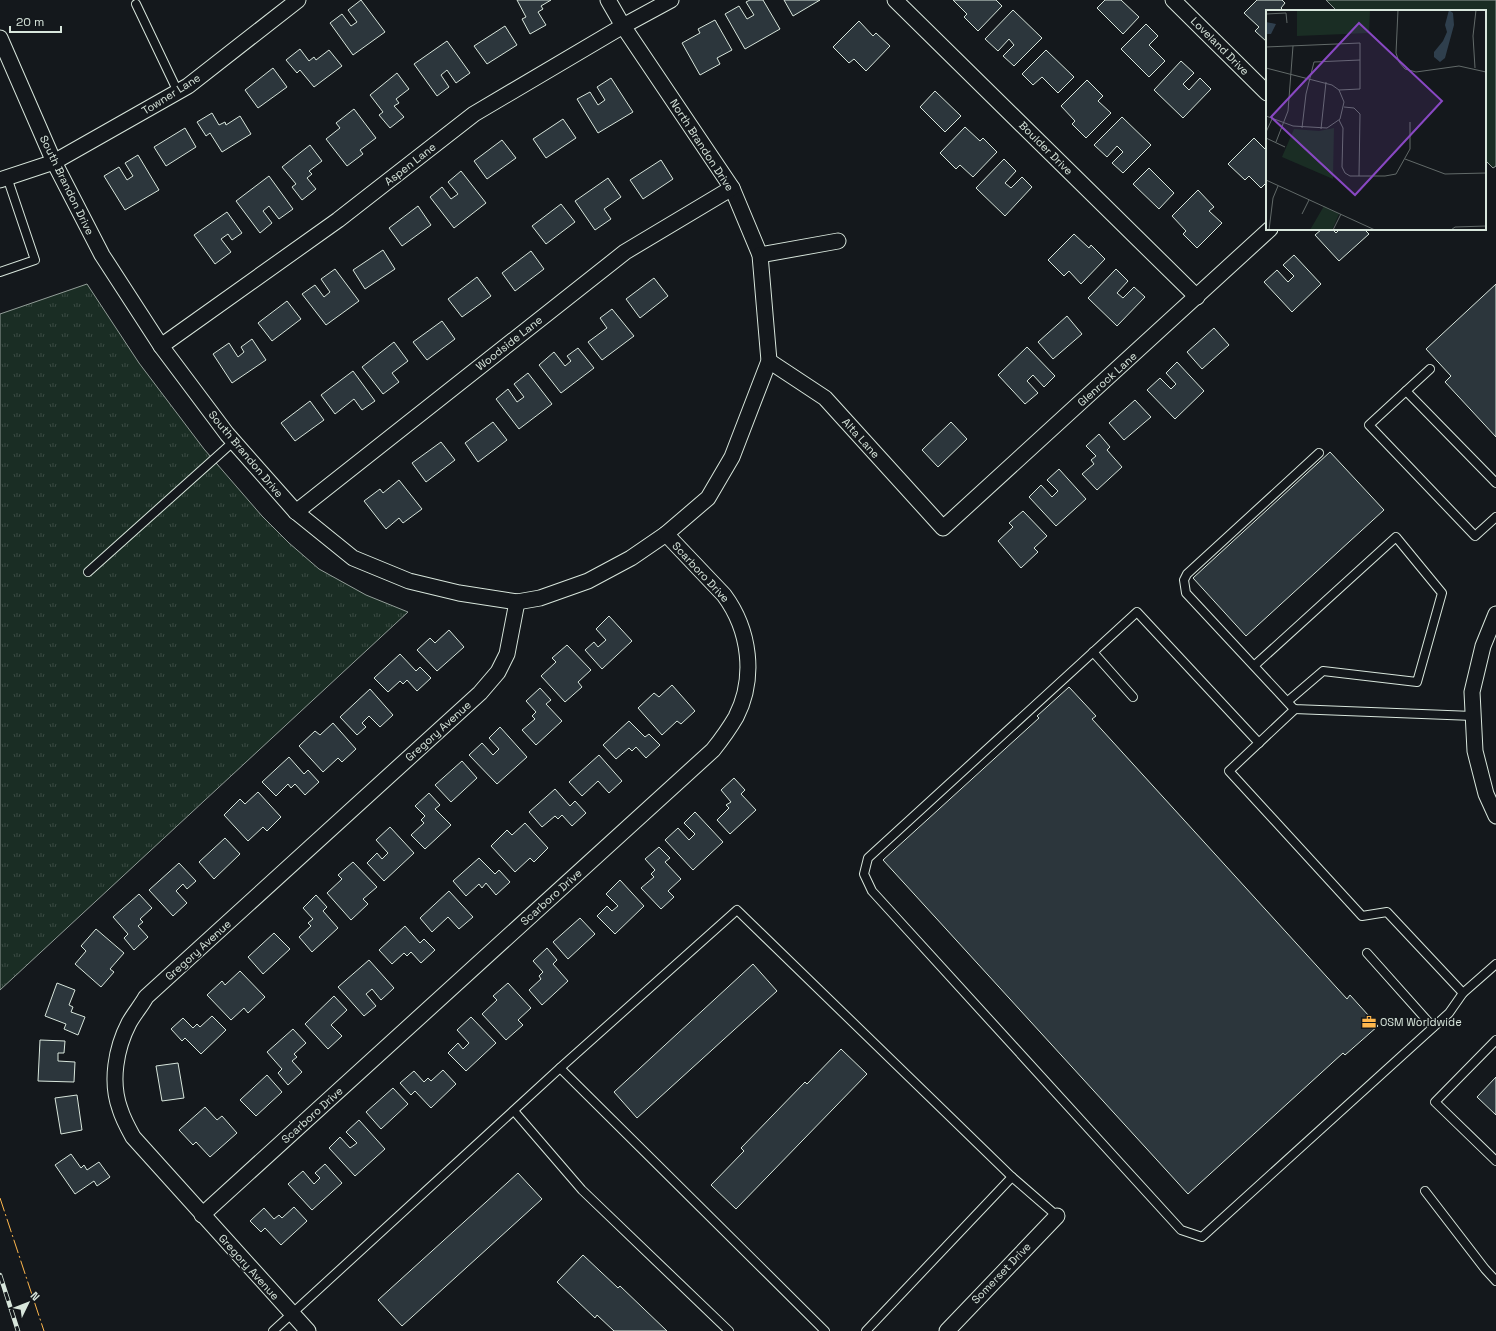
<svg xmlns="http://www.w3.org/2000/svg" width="1496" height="1331" font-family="'Space Grotesk',sans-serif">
<defs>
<pattern id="park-tufts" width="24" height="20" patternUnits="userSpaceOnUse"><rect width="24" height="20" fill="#1a2d24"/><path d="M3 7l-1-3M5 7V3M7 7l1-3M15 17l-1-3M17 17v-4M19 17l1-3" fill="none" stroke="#3b4b43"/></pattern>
</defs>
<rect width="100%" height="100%" fill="#14181c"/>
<path fill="#1a2d24" stroke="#939e99" d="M1326 0H1496V166L1493 168 1485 160V11H1337Z"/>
<path fill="url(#park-tufts)" stroke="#939e99" d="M87 284 139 363 204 449 262 516 289 543 319 569 366 595 408 612 0 990V314Z"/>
<g fill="#2c363c" stroke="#d8e6dc">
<path d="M361 0 385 32 353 55 330 23 342 14 351 26 357 22 348 10Z"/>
<path d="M517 0H551L541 6 543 9 538 12 546 25 530 34 522 19 526 17Z"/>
<path d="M750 0H763L780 29 745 49 725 14 739 6 747 19 754 15 746 2Z"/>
<path d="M784 0H820L793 16Z"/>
<path d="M953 0H996L1002 6 978 31 964 17 967 14Z"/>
<path d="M1105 0H1121L1139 17 1123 34 1097 8Z"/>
<path d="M1257 0H1282L1285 3 1281 8 1284 11H1267V42L1255 31 1259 27 1244 13Z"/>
<path d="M1013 10 1042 38 1014 66 1003 56 1014 45 1009 39 998 51 985 39Z"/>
<path d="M715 20 732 50 717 58 720 64 700 75 682 43 700 33 698 29Z"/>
<path d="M859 21 873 36 876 33 890 46 866 71 854 59 849 63 833 47Z"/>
<path d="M1146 24 1158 36 1149 45 1165 61 1149 77 1121 49Z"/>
<path d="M505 26 517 45 487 64 474 46Z"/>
<path d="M447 41 470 73 456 83 447 70 441 75 449 87 437 96 414 64Z"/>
<path d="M300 49 309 61 314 57 316 60 329 50 342 66 314 87 300 70 297 73 286 60Z"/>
<path d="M1046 50 1074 77 1058 93 1042 77 1033 85 1022 74Z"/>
<path d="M1181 61 1194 73 1183 84 1189 90 1200 78 1211 89 1183 118 1154 90Z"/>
<path d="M273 68 287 87 258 108 245 90Z"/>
<path d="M397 73 409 89 396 99 399 103 394 106 404 117 390 128 379 115 383 112 370 95Z"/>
<path d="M611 78 633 112 598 133 577 99 590 92 598 105 605 100 597 87Z"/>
<path d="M1087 80 1103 96 1098 101 1111 113 1086 138 1072 124 1075 121 1061 106Z"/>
<path d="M935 91 961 116 945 132 920 107Z"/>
<path d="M354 109 376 138 360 150 363 154 347 166 326 139 340 128 336 123Z"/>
<path d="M212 113 219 125 225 122 226 125 240 116 251 134 222 152 210 133 206 136 197 122Z"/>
<path d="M1122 117 1151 145 1123 173 1112 163 1123 152 1117 146 1107 157 1094 145Z"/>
<path d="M563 119 576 138 546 158 533 139Z"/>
<path d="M965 127 980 141 983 138 997 152 973 177 960 165 956 169 940 153Z"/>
<path d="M185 128 196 147 166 166 154 147Z"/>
<path d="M1254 138 1267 151V182L1261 188 1249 176 1245 180 1228 164Z"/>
<path d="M502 140 516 158 487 179 474 161Z"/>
<path d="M310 145 322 161 309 171 312 174 307 178 316 189 302 200 292 187 296 184 282 167Z"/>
<path d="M138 155 159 190 125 210 104 176 119 167 127 180 133 176 125 163Z"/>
<path d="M1004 159 1016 171 1005 183 1011 188 1022 177 1032 187 1005 216 976 188Z"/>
<path d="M661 160 673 179 643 199 630 180Z"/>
<path d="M1149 168 1174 193 1159 209 1133 184Z"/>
<path d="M461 171 486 203 454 228 430 197 442 187 451 199 458 194 448 182Z"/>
<path d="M269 176 293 209 279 219 269 206 263 211 272 223 260 233 236 201Z"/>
<path d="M608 178 621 197 604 209 611 219 595 230 575 201Z"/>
<path d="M1198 190 1214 207 1209 211 1222 223 1197 248 1183 234 1186 231 1172 216Z"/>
<path d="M561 204 575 222 546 244 532 226Z"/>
<path d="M418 206 431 225 402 246 389 228Z"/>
<path d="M227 212 242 233 232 240 228 234 221 239 231 252 215 264 194 235Z"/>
<path d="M1322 229H1332L1336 233 1340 229H1364L1369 234 1339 261 1315 235Z"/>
<path d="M1074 234 1089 248 1091 245 1105 259 1081 284 1069 271 1064 276 1048 260Z"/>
<path d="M383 250 395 269 365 289 353 270Z"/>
<path d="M531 251 544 269 515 291 502 273Z"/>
<path d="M1294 255 1321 284 1292 312 1264 282 1277 270 1288 282 1294 276 1283 265Z"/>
<path d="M335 269 359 301 326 325 302 294 315 285 324 297 330 292 321 279Z"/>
<path d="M1116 269 1128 281 1117 293 1123 298 1134 287 1145 297 1117 326 1088 298Z"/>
<path d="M477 277 491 296 462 317 448 299Z"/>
<path d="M654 278 668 296 640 318 626 299Z"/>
<path d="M1496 284V437L1445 382 1451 376 1426 349Z"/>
<path d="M287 301 301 319 272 341 258 323Z"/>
<path d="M612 309 634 336 602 360 588 342 607 328 600 318Z"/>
<path d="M1067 316 1082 334 1053 359 1038 342Z"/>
<path d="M442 321 455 339 427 360 413 342Z"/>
<path d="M1214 328 1229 345 1202 369 1187 352Z"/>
<path d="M252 339 266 360 232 383 213 354 229 343 238 357 244 352 241 347Z"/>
<path d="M394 342 408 361 392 373 399 382 383 394 362 367Z"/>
<path d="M1027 347 1055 376 1044 387 1033 375 1027 381 1038 393 1025 404 998 375Z"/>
<path d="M578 348 594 368 561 393 539 365 554 352 565 366 571 361 567 356Z"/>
<path d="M1177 362 1204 391 1175 419 1147 390 1160 378 1171 389 1176 384 1166 373Z"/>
<path d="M353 371 375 401 362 410 354 399 335 414 321 395Z"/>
<path d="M528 373 552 404 519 429 496 399 508 389 517 402 524 397 514 384Z"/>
<path d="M1135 400 1151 417 1124 440 1109 423Z"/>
<path d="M310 401 324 420 295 441 281 423Z"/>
<path d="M493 422 507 440 478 462 465 443Z"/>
<path d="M951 422 967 439 938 467 922 450Z"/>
<path d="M1099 434 1110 447 1107 450 1122 467 1097 490 1082 474 1094 464 1091 460 1096 456 1086 446Z"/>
<path d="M441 442 455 460 426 482 412 463Z"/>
<path d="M1330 452 1384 510 1246 636 1193 578Z"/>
<path d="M1059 469 1086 499 1056 526 1029 497 1041 485 1052 497 1058 491 1047 480Z"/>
<path d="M399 480 422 509 403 523 399 518 386 529 364 501 380 489 383 493Z"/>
<path d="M1023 511 1047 536 1034 548 1038 552 1021 568 998 541 1013 527 1009 523Z"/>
<path d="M609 616 632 641 602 669 585 650 594 642 598 647 606 640 596 629Z"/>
<path d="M449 630 464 647 437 671 417 650 430 638 435 643Z"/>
<path d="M567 645 591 670 578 682 582 687 565 702 541 676 556 662 552 658Z"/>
<path d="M400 654 416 671 420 667 431 678 417 691 407 680 403 684 400 681 388 692 374 678Z"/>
<path d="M672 685 695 711 681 724 677 721 662 735 638 708 654 693 659 697Z"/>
<path d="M1069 687 1096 716 1092 719 1347 999 1350 995 1378 1026 1345 1055 1343 1053 1188 1194 883 860 1039 718 1037 716Z"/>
<path d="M540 688 551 700 546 704 562 721 536 745 522 730 535 719 532 716 536 712 526 701Z"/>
<path d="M370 689 393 715 380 727 369 716 362 723 366 727 357 735 340 717Z"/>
<path d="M629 721 645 737 649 734 660 745 646 758 636 747 632 751 629 748 616 759 603 745Z"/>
<path d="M333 723 356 749 342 762 338 758 323 772 299 746 315 731 320 735Z"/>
<path d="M500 727 527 757 497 784 469 755 482 743 493 755 499 749 489 738Z"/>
<path d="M599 755 622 781 609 793 598 781 582 796 569 782Z"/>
<path d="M289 757 304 774 308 770 319 782 305 795 295 784 291 788 288 784 276 796 262 782Z"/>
<path d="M462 761 477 778 451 802 435 785Z"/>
<path d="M734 778 745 790 741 794 756 810 730 834 717 820 729 808 726 805 731 802 721 790Z"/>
<path d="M555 789 570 806 575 801 586 813 572 826 562 815 558 819 555 816 542 827 529 812Z"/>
<path d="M258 792 281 817 267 831 263 827 248 841 224 815 240 799 245 804Z"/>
<path d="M429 793 440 805 435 809 451 825 425 849 411 835 424 823 421 820 425 816 415 806Z"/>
<path d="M695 812 723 842 693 870 665 840 678 828 689 840 695 834 684 823Z"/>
<path d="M525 823 548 848 534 862 530 858 515 872 491 846 507 830 512 835Z"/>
<path d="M390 827 414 853 384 881 367 863 377 853 382 859 388 853 376 840Z"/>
<path d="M225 838 240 854 214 879 199 862Z"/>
<path d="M659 847 670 858 665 862 681 879 668 891 674 897 661 909 641 888 654 877 651 874 655 870 645 859Z"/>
<path d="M479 858 495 874 499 870 510 882 496 895 486 883 482 888 479 884 466 896 453 881Z"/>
<path d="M353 862 377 887 363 899 368 904 351 920 327 893 342 879 338 875Z"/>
<path d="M179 863 196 881 187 889 183 884 176 891 187 903 173 916 149 890Z"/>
<path d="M620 880 644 906 615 934 597 916 607 906 612 911 618 906 606 894Z"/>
<path d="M449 891 473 917 459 929 448 917 432 932 420 918Z"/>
<path d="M139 894 152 908 140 919 143 922 138 926 148 937 134 950 124 938 128 934 113 917Z"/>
<path d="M316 895 327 907 323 911 338 928 312 952 299 937 311 926 308 923 313 919 303 908Z"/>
<path d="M580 918 595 934 568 959 553 942Z"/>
<path d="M405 926 420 943 424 939 435 950 421 963 411 952 407 956 404 953 392 964 379 950Z"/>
<path d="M96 929 124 953 110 969 114 972 101 987 75 964 86 951 81 946Z"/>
<path d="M274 933 290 949 263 974 248 957Z"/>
<path d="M547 948 557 960 553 964 568 981 542 1005 529 990 541 979 539 976 543 972 533 961Z"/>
<path d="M369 960 394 988 381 1000 372 989 366 994 376 1006 364 1016 338 987Z"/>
<path d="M753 964 777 991 637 1118 614 1092Z"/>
<path d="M240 971 265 997 248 1013 244 1008 231 1020 207 995 222 981 225 985Z"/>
<path d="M57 983 75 990 69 1005 73 1007 71 1012 85 1017 78 1035 64 1029 66 1024 45 1016Z"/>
<path d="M508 983 531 1008 518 1020 523 1025 506 1040 482 1014 497 1000 493 996Z"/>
<path d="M334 996 347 1010 331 1025 342 1036 328 1049 305 1024Z"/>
<path d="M212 1016 226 1030 201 1054 185 1038 182 1041 171 1029 183 1018 193 1028 197 1024 200 1027Z"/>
<path d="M471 1017 496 1043 466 1071 448 1053 458 1043 463 1049 469 1043 457 1030Z"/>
<path d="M293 1029 306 1043 294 1054 297 1057 292 1061 302 1072 288 1085 278 1073 282 1069 267 1052Z"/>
<path d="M40 1040 65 1041 64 1053H58V1061L75 1062 74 1082 38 1081Z"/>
<path d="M841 1049 867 1074 736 1209 711 1185 744 1151 741 1148 805 1082 807 1084Z"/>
<path d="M178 1063 184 1098 162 1101 156 1066Z"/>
<path d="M443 1070 456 1084 431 1108 415 1091 411 1095 400 1083 414 1071 424 1082 428 1078 431 1081Z"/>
<path d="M267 1075 282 1092 256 1116 240 1100Z"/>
<path d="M1496 1077V1115L1477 1097Z"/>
<path d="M393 1088 408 1104 381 1129 366 1112Z"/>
<path d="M77 1095 82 1130 61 1134 55 1098Z"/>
<path d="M205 1107 217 1120 222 1116 237 1133 210 1157 196 1142 193 1145 179 1130Z"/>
<path d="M359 1120 385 1149 355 1176 329 1148 340 1137 350 1148 357 1143 346 1132Z"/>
<path d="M71 1154 81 1168 84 1165 87 1170 99 1162 110 1177 97 1186 94 1181 75 1194 55 1165Z"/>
<path d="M325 1164 342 1183 312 1210 288 1184 303 1171 314 1184 320 1178 315 1173Z"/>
<path d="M518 1173 542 1199 402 1326 378 1300Z"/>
<path d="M294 1207 307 1221 281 1245 265 1228 261 1232 250 1221 264 1208 274 1219 279 1215 282 1218Z"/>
<path d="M583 1255 618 1288 620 1286 667 1331H614L597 1315 595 1318 557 1282Z"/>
</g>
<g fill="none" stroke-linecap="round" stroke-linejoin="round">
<defs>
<g id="service">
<path d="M136 4 178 92"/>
<path d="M0 272 35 260 7 177"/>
<path d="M1430 369 1406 391 1496 483"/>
<path d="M1406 391 1369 425 1475 536 1496 517"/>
<path d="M1319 453 1187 574 1184 580 1186 593 1294 709 1473 716"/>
<path d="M88 572 233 442"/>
<path d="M1093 652 1133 697"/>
<path d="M1255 665 1396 537 1442 593 1417 682 1323 671 1288 701"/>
<path d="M1295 709 1229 771 1362 916 1387 912 1463 993 1496 964"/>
<path d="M1259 743 1137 612 868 858 864 874 872 891 1181 1230 1202 1237 1449 1013 1463 993"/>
<path d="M1367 953 1433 1027"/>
<path d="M1496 1040 1435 1102 1496 1161"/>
<path d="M560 1068 825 1331"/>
<path d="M514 1111 582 1190 729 1331"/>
<path d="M1425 1191 1485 1269 1496 1281"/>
<path d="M273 1331 560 1068 737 910 1012 1177 1057 1216"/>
<path d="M866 1331 1012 1177"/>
</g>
<g id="minor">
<path d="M895 0 1197 297"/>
<path d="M1173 0 1267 93"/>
<path d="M0 38 54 162 102 255 161 346 227 434 296 512 353 558 409 581 459 593 517 602 540 598 588 581 631 558 666 534 708 498 732 457 769 361 760 255 732 188 623 26 608 0"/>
<path d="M0 180 54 162 188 86 298 0"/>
<path d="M760 255 838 241"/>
<path d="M161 346 338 220 474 114 623 26 671 0"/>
<path d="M769 361 825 398 943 528 1270 229"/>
<path d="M296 512 625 252 732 188"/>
<path d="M1496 614 1483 646 1472 692 1475 751 1486 794 1496 816"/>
<path d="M202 1215 713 750C721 740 729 729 736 717 756 678 750 630 724 595L666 534"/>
<path d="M308 1331 133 1137C128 1128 123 1119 120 1109 110 1082 116 1048 129 1023 134 1014 141 1006 146 997L480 693 498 672 507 654 517 602"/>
<path d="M947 1331 1057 1216"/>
</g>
</defs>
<use href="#service" stroke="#d8e6dc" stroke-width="10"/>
<use href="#minor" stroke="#d8e6dc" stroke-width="17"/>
<use href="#service" stroke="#14181c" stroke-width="8"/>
<use href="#minor" stroke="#14181c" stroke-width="15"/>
<defs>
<path id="rail" d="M0 1275 18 1331"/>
</defs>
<use href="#rail" stroke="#d8e6dc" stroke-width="4.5"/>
<use href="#rail" stroke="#14181c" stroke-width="3" stroke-dasharray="9" stroke-linecap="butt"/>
<path stroke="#ffb74d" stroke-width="1" stroke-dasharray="14 3 2 3" stroke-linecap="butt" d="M0 1198 44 1331"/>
</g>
<defs>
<symbol id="office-bare" viewBox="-9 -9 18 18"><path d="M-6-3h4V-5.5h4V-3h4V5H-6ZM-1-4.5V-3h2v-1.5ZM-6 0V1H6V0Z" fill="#ffb74d" stroke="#14181c" stroke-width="2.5" paint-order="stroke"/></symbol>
</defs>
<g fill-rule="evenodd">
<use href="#office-bare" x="1359" y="1012" width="20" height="20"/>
</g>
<g text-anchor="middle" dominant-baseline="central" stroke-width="3" stroke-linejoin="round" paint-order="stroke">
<g font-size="11" fill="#d8e6dc" stroke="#14181c">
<text transform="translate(1220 46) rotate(45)">Loveland Drive</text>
<text transform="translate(171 94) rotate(-32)">Towner Lane</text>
<text transform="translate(702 145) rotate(57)">North Brandon Drive</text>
<text transform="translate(1046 148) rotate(45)">Boulder Drive</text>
<text transform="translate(410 164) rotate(-38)">Aspen Lane</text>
<text transform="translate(67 185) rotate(64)">South Brandon Drive</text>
<text transform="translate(509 343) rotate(-38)">Woodside Lane</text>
<text transform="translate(1107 379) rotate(-42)">Glenrock Lane</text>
<text transform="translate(861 438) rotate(48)">Alta Lane</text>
<text transform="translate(246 454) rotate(50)">South Brandon Drive</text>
<text transform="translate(701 572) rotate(47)">Scarboro Drive</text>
<text transform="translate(438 731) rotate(-42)">Gregory Avenue</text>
<text transform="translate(551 897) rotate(-42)">Scarboro Drive</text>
<text transform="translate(198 950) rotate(-42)">Gregory Avenue</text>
<text transform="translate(312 1115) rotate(-42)">Scarboro Drive</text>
<text transform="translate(249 1267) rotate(48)">Gregory Avenue</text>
<text transform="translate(1001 1273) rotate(-46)">Somerset Drive</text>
</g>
<g font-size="11" fill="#d8e6dc" stroke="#14181c" text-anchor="start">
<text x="1380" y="1022">OSM Worldwide</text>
</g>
</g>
<g transform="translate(1266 10)">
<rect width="220" height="220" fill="#14181c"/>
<path d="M31 0H104L103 23 31 26Z" fill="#1a2d24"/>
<path d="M68 118 67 169 16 147 28 119 53 121ZM58 196 73 204 66 220H44Z" fill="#1a2d24"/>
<path d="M183 0 187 3 188 15 179 48 174 52 168 47V42L177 31 181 22 179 15ZM0 12 10 14 5 24H0Z" fill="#2f3f4d"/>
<path fill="none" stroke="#626a69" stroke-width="1" d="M132 0 130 43 133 52 139 59 150 62 193 56 220 62M0 4 20 3 21 13M0 37 94 33V79L73 80M0 58 66 75 73 80 78 92 74 109 61 118 27 116 0 106M209 58 207 26 210 0M78 97 88 98 94 104 93 166M73 110 77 118 76 157 79 163 84 166H119L130 164 144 139V112M36 118 40 84 48 52 94 50M55 119 60 72M0 122 6 109M0 128 19 137M10 132 22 101 27 36M139 149 179 164 220 163M0 170 109 220M36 204 43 190M3 220 7 188 12 176M67 220 75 204M185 220 189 217 220 216"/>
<path fill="#8948c3" fill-opacity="0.15" stroke="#8948c3" stroke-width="2" d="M93 13 176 91 89 185 5 107Z"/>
<rect width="220" height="220" fill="none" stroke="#d8e6dc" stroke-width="2"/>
</g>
<g transform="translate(28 1303) rotate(47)" stroke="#14181c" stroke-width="3" paint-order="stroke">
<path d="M0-3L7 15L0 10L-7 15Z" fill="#d8e6dc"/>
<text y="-6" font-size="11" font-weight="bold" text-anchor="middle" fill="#d8e6dc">N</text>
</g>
<path d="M10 26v6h51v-6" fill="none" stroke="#d8e6dc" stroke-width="2"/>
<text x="16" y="26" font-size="12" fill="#d8e6dc" stroke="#14181c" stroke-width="3" paint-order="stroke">20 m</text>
</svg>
